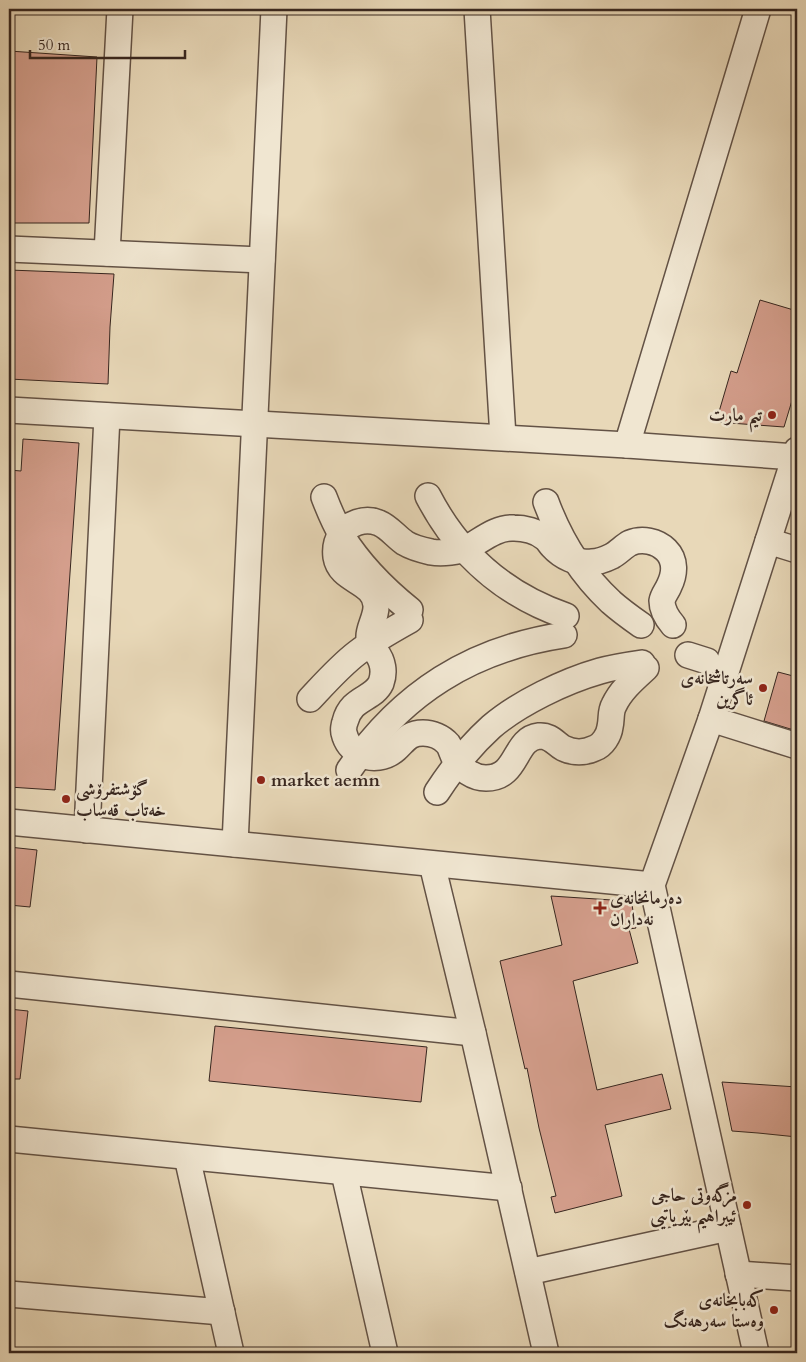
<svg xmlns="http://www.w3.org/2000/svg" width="806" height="1362" font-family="Cardo,Amiri,serif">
<rect width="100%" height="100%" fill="#e8d8b8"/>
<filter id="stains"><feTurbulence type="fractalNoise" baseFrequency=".004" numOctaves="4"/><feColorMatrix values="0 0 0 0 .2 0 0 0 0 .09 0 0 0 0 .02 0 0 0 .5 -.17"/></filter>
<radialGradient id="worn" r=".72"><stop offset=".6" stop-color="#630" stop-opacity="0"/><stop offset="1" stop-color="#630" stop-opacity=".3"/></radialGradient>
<g fill="#d59f8d" stroke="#37261f">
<path d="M9 51 97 57 89 223H9Z"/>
<path d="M9 270 114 274 110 327 108 384 9 379Z"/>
<path d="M760 300 797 311V384L784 427 716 422 731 371 737 373Z"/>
<path d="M23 439 79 443 55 790 9 787V470L21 471Z"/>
<path d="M778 672 797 677V731L764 721Z"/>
<path d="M9 847 37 850 30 907 9 905Z"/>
<path d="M551 896 627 901 632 905 636 928 629 929 638 963 573 981 597 1090 662 1074 671 1109 605 1125 622 1196 555 1213 551 1197 556 1196 539 1128 527 1068 525 1069 500 961 562 945Z"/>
<path d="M9 1009 28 1011 20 1079H9Z"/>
<path d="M215 1026 427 1047 421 1102 209 1081Z"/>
<path d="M722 1082 797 1087V1137L758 1133 732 1131Z"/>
</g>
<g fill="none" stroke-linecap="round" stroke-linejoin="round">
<defs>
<g id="minor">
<path d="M477 9 503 437"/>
<path d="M9 249 262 260"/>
<path d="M107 253 120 9"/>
<path d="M9 410 627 445 795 457"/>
<path d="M627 445 758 9"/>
<path d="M428 496C458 554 505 595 566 616"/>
<path d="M324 497C329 510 335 524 342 536 360 565 384 589 410 610"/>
<path d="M546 502C560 540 581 574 611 602 620 610 631 618 641 625"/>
<path d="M768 541 797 550"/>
<path d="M688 655 707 661"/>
<path d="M646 668C634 679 621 690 614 705 610 712 612 719 610 727 609 735 603 745 595 748 585 753 573 753 563 748 555 743 550 735 539 736 513 739 519 778 486 778 473 778 461 769 455 759 452 754 451 748 448 744 442 737 432 733 423 733 408 733 405 741 396 749 386 758 372 760 360 754 352 750 346 742 344 733 343 731 344 724 345 722 351 697 373 700 381 683 385 672 383 661 376 652 373 647 369 643 369 637 368 629 377 616 376 605 374 580 340 582 336 557 335 549 336 542 340 536 348 523 365 517 379 523 389 527 396 537 405 543 413 548 422 550 431 552 442 554 459 552 469 547 483 539 497 527 514 528 524 528 537 531 545 538 548 540 550 544 552 546 562 557 577 564 591 562 599 562 606 559 612 556 619 552 624 546 630 543 642 538 657 541 666 550 676 560 675 574 669 586 667 591 663 595 662 601 662 610 667 618 673 625"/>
<path d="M310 699C325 683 340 666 357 653 374 640 392 630 410 620"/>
<path d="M711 719 797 746"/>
<path d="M349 770C402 693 471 649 564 635"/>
<path d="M437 792C452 769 470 746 491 727 519 703 565 681 600 671 614 667 628 665 642 663"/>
<path d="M9 822 652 885"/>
<path d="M87 830 107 416"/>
<path d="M235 844 274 9"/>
<path d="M432 864 473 1033 546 1353"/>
<path d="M9 984 473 1033"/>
<path d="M9 1139 509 1188"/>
<path d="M187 1157 231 1353"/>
<path d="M344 1173 385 1353"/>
<path d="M528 1272 728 1228"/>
<path d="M738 1274 797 1278"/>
<path d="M9 1294 222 1312"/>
<path d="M756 1353 652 885 711 719 797 450"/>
</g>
</defs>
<use href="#minor" stroke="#635245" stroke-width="28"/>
<use href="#minor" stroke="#f0e6d1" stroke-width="25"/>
</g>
<g fill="#8f2418" stroke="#f0e6d1" stroke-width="2">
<circle cx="772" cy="415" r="5"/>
<circle cx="763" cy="688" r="5"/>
<circle cx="261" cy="780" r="5"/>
<circle cx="66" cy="799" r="5"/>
<path d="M597.5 900.5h5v5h5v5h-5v5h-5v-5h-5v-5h5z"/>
<circle cx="747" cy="1205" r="5"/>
<circle cx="774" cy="1310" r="5"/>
</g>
<g text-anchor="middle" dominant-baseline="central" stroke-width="5" stroke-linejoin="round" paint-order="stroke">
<g font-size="18" font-weight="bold" fill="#37261f" stroke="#f0e6d1" text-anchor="end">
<text x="762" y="415">تیم مارت</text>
<text x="753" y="678">سەرتاشخانەی<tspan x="753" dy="21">ئاگرین</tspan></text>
<text x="271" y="780" text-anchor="start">market aemn</text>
<text x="76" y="789" text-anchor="start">گۆشتفرۆشی<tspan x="76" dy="21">خەتاب قەساب</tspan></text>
<text x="610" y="898" text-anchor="start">دەرمانخانەی<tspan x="610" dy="21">نەداران</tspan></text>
<text x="737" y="1195">مزگەوتی حاجی<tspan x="737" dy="21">ئیبراهیم بێریاتیی</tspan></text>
<text x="764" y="1300">کەبابخانەی<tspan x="764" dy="21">وەستا سەرهەنگ</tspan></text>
</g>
</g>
<rect width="806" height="1362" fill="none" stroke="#e8d8b8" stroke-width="30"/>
<rect x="10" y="10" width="786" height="1342" fill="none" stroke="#37261f" stroke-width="2.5"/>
<rect x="15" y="15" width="776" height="1332" fill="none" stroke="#37261f"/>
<path d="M30 50v8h155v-8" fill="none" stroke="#37261f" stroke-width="2.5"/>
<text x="38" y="50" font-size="15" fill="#37261f" stroke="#f0e6d1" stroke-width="4" paint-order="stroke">50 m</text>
<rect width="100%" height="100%" filter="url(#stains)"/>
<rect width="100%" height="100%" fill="url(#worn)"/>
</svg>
